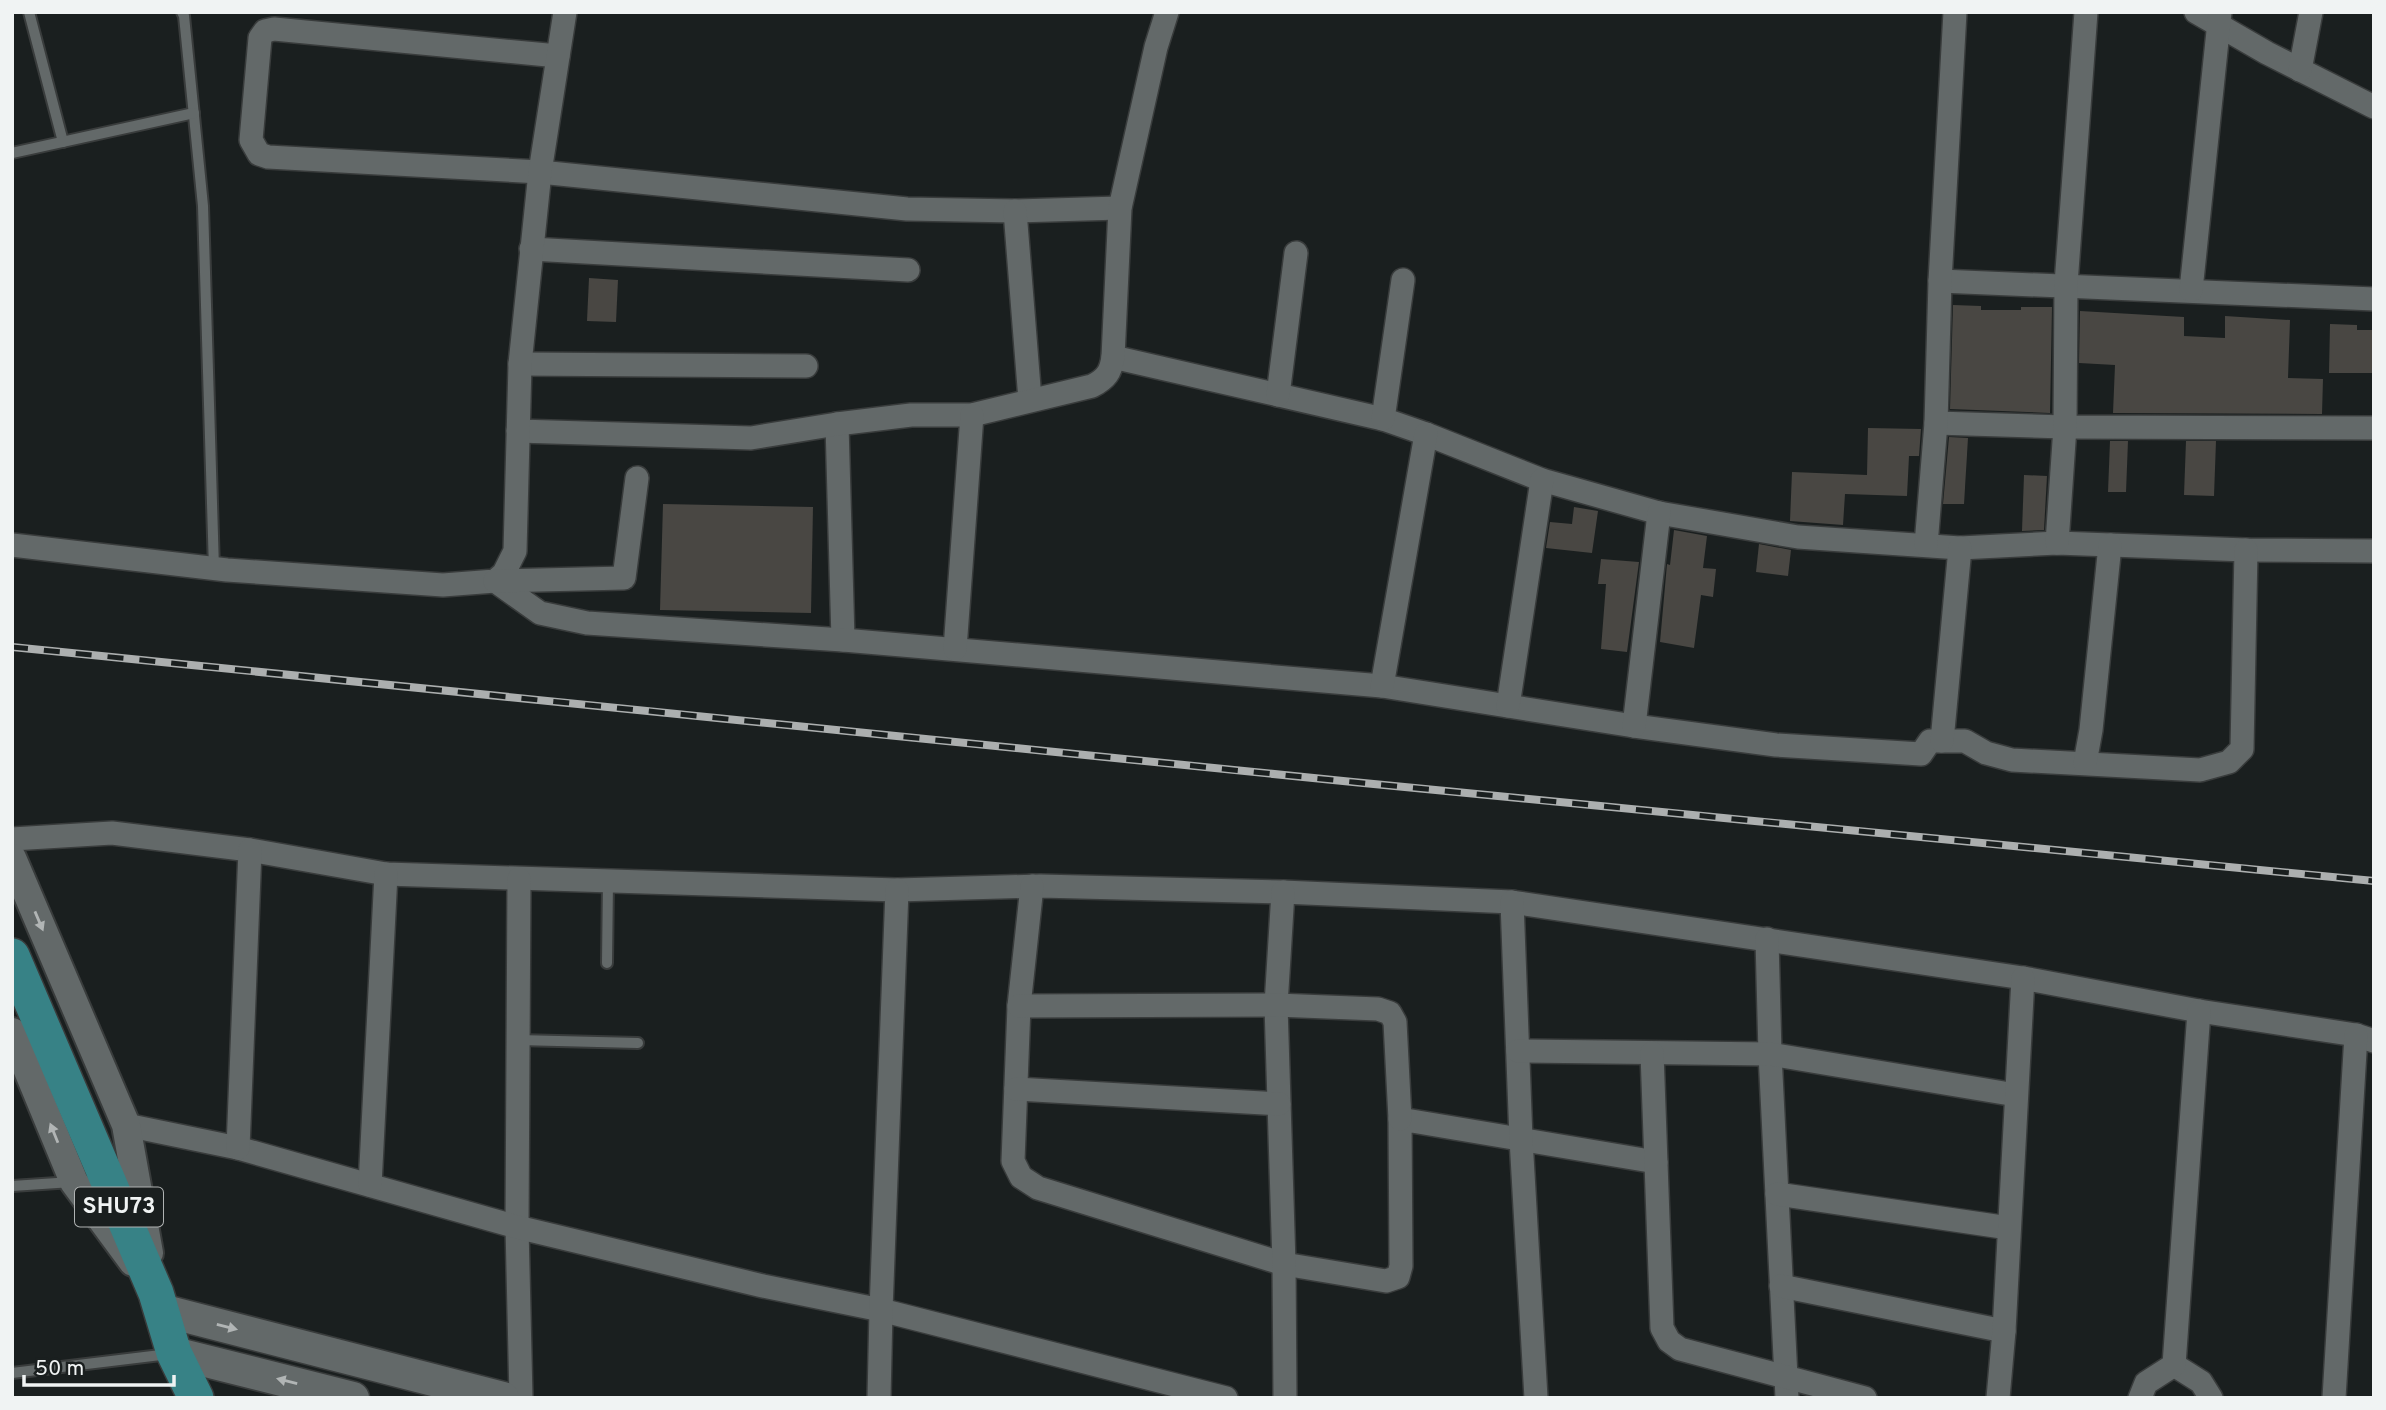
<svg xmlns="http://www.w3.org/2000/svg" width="2386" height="1410" font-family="Overpass,sans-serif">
<rect width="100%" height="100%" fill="#1a1f1f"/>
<g fill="#494743">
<path d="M589 278 618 280 616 322 587 321Z"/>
<path d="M1953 305 1981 306V310H2021V307H2052L2050 413 1950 409Z"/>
<path d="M2080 311 2184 317V336L2225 338V316L2290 320 2288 378 2323 379 2322 414 2113 413 2115 365 2079 363Z"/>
<path d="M2330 324 2357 325V330H2374V373H2329Z"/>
<path d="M1868 428 1921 429 1919 456H1909L1907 496 1845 494 1843 525 1790 521 1792 472 1867 475Z"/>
<path d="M1949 437 1968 438 1964 504H1943Z"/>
<path d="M2110 441H2128L2126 492H2108Z"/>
<path d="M2186 441H2216L2214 496 2184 495Z"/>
<path d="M2024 475 2047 476 2044 530 2022 531Z"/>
<path d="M663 504 813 507 811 613 660 610Z"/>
<path d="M1574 507 1598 511 1592 553 1546 548 1550 522 1572 524Z"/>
<path d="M1674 530 1707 536 1703 568 1716 569 1713 597 1701 595 1694 648 1660 642 1667 564 1670 565Z"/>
<path d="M1759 544 1791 550 1788 576 1756 572Z"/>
<path d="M1601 559 1639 562 1627 652 1601 649 1606 584H1598Z"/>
</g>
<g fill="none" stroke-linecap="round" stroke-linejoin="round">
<defs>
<g id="service">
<path d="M29 12 63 142"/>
<path d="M182 12 184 16 203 206 214 569"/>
<path d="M12 153 194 113"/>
<path d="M607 963 608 881"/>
<path d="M518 1040 638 1043"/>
<path d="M12 1186 72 1182"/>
<path d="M12 1373 169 1354"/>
</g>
<g id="minor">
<path d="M2196 12 2267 53 2374 107"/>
<path d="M558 56 274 29 265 31 260 38 251 140 259 154 268 157 540 172 907 209 1015 211 1120 208"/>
<path d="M2300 70 2311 12"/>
<path d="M1015 211 1030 400"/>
<path d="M531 249 908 270"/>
<path d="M1940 281 2374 299"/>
<path d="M2191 290 2220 12"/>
<path d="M1113 357 1383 419 1426 434 1542 480 1659 513 1798 537 1960 548 2057 543 2246 550 2374 551"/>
<path d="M520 364 806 366"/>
<path d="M1278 395 1296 253"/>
<path d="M1383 419 1403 280"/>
<path d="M1936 423 2065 427 2374 428"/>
<path d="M837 424 843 640"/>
<path d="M518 431 751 438 837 424 911 415H972L1092 386C1106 379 1111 372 1113 357L1120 208 1156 47 1167 12"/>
<path d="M2057 543 2065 427 2066 284 2086 12"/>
<path d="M12 545 227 570 443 585 495 581 504 573 515 551 520 364 540 172 565 12"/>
<path d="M1926 545 1936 423 1940 281 1955 12"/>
<path d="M495 581 540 613 587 623 843 640 1382 686 1634 726 1776 745 1921 754 1930 741H1965L1986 753 2012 760 2200 770 2229 762 2242 749 2246 550"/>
<path d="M495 581 624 578 637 478"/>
<path d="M955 649 972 415"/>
<path d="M1382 686 1426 434"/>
<path d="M1508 706 1542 480"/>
<path d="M1634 726 1659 513"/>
<path d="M1942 741 1960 548"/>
<path d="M2085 763 2091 730 2110 545"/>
<path d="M12 839 112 833 250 850 386 874 897 890 1040 886 1283 892 1512 902 2023 978 2199 1011 2356 1035 2374 1041"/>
<path d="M519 879 517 1227 521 1398"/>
<path d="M1032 886 1019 1006 1013 1161 1021 1177 1038 1188 1284 1264 1386 1281 1398 1277 1401 1266 1400 1119 1656 1162"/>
<path d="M1283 892 1276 1005 1284 1264 1285 1398"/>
<path d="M1512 902 1521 1139 1536 1398"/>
<path d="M1767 939 1770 1054 1787 1398"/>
<path d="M1019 1006 1276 1005 1378 1009 1390 1013 1395 1022 1400 1119"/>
<path d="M1518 1051 1770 1054 2016 1095"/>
<path d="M1652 1053 1662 1328 1669 1341 1680 1349 1865 1398"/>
<path d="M1016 1089 1279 1104"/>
<path d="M126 1125 238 1148 517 1227 763 1286 881 1310 1226 1398"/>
<path d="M238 1148 250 850"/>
<path d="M370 1185 386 874"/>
<path d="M1777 1194 2009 1228"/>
<path d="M1781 1286 2004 1331"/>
<path d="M2174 1365 2201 1382 2211 1398"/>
<path d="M879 1398 881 1310 897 890"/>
<path d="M1998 1398 2004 1331 2023 978"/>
<path d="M2140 1398 2146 1383 2174 1365 2199 1011"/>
<path d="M2334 1398 2356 1035"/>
</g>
<g id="tertiary">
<path d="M12 858 126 1125 149 1253"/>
<path d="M12 1032 74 1182 133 1262"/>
</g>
<g id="secondary">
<path d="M161 1310 503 1398"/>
<path d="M174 1353 353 1398"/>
</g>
<path id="primary" d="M12 956 156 1293 174 1353 196 1398"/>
</defs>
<use href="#service" stroke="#393c3c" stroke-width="14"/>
<use href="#minor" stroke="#393c3c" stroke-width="26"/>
<use href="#tertiary" stroke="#393c3c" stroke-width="32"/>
<use href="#secondary" stroke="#393c3c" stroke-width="35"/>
<use href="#primary" stroke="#393c3c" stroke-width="38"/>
<use href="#service" stroke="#636969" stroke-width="10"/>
<use href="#minor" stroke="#636969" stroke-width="23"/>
<use href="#tertiary" stroke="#636969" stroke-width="28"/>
<use href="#secondary" stroke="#636969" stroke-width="32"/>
<use href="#primary" stroke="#378286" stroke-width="35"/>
<defs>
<path id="rail" d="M12 647 1353 782 2374 881"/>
</defs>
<use href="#rail" stroke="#acafaf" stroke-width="8"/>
<use href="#rail" stroke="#1a1f1f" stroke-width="5" stroke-dasharray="16" stroke-linecap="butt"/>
</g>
<defs><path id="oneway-solid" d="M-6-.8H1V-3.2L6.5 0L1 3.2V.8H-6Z" transform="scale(1.75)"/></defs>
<g fill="#b1b5b5">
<use href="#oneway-solid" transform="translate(39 921) rotate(67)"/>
<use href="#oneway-solid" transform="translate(54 1133) rotate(-112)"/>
<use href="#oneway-solid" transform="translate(227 1327) rotate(14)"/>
<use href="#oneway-solid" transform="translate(287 1381) rotate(-166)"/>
</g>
<g text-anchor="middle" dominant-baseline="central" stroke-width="6" stroke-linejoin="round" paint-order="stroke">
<rect fill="#1a1f1f" stroke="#b0b3b3" stroke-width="2" x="75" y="1187.5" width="88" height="39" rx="5"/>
<g font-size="23" font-weight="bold" fill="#f0f3f3">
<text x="119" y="1207">SHU73</text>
</g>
</g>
<rect width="2386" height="1410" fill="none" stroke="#f0f3f3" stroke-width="28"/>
<path d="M24 1375v10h150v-10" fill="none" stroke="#f0f3f3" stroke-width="3.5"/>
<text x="35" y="1375" font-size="21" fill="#f0f3f3" stroke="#1a1f1f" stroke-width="5" paint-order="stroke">50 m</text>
</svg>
